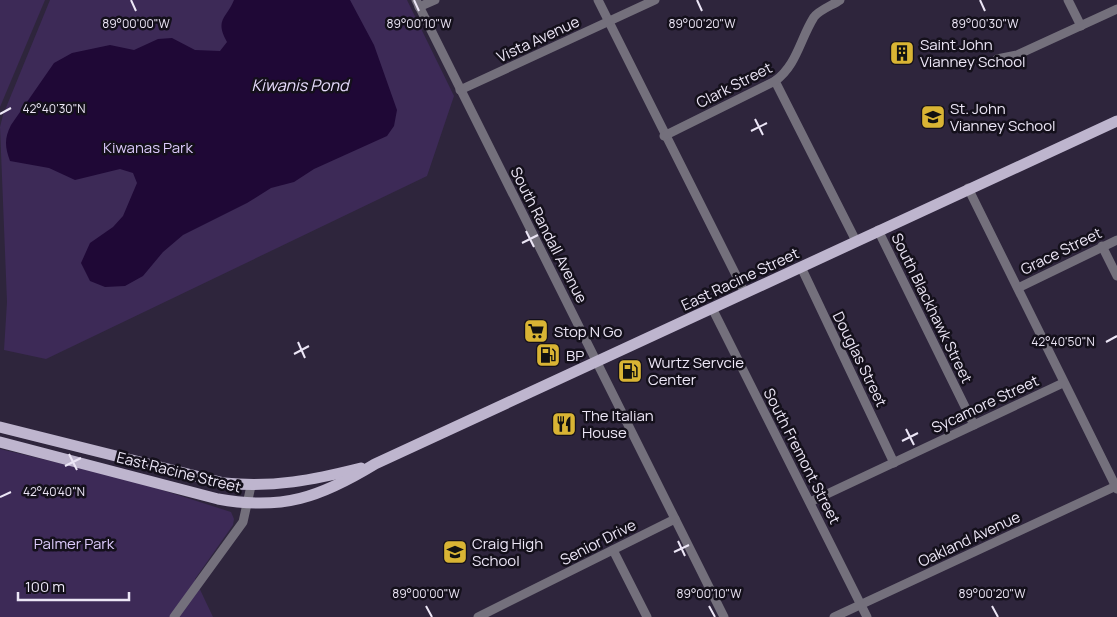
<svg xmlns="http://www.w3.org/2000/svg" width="1117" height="617" font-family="Manrope,sans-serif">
<rect width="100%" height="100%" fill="#2e253c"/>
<g fill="#3d2a57">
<path d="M0 0H45L0 107Z"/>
<path d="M50 0H407L454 96 427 176 46 359 4 350 7 302 0 127 3 115Z"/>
<path d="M0 449 131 480 231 512 234 519 233 525 195 579 213 617H0Z"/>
</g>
<path fill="#1f0836" d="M234 0H350L374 45 397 110 394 126 387 136 314 169 294 182 271 188 247 203 183 235 163 252 143 276 125 286 105 287 90 281 81 263 90 243 113 227 123 216 137 183 133 173 120 169 75 180 49 168 10 161C5 147 4 139 11 125L54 63 72 53 110 45 134 50 158 39 172 38 195 50 220 51 227 42C214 19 227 18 234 0Z"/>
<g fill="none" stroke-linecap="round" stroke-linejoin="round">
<g stroke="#74707c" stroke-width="9">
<path d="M416 0 724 617"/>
<path d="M598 0 745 293"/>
<path d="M1068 0 1081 26"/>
<path d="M419 7 435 0"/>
<path d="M997 59 1017 55 1117 9"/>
<path d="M775 81 856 241"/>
<path d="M460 90 655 0"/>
<path d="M664 136 775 81C797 65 800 39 814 17 819 10 833 5 840 0"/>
<path d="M968 188 1117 489"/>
<path d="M878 230 974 425"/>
<path d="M1102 246 1117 276"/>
<path d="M801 267 894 463"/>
<path d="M1018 288 1117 240"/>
<path d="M712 308 867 617"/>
<path d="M810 502 1063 383"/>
<path d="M613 550 647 617"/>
<path d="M174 617 243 522 251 486"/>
<path d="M478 617 675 519"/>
<path d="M834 617 1116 486"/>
</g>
<g stroke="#beb5ce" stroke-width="11">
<path d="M0 427 224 483C274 488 313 480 361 468"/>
<path d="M0 442 218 499C282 511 321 497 375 464L1117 121"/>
</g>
</g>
<path fill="none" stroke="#ece6f6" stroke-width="2" d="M131 0 136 11M414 0 419 11M697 0 702 11M980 0 985 11M0 114 11 108M755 119 763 135M751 131 767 123M526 231 534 247M522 243 538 235M298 342 305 358M1106 342 1117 336M294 354 309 346M906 429 914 445M902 441 918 433M69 454 77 470M65 466 81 458M0 497 11 492M678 541 685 556M674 552 689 545M426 606 432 617M709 606 715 617M992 606 998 617"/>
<defs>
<symbol id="building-square" viewBox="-11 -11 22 22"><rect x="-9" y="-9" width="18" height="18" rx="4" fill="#d9b434" stroke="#14101b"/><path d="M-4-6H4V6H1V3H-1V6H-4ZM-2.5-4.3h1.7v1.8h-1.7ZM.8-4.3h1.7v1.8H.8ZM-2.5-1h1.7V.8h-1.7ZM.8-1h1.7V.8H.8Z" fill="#111"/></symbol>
<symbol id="school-square" viewBox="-11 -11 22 22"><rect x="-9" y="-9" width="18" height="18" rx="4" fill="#d9b434" stroke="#14101b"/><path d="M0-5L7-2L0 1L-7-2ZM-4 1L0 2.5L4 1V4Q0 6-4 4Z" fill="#111"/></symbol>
<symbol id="supermarket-square" viewBox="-11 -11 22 22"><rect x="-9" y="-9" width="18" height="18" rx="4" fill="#d9b434" stroke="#14101b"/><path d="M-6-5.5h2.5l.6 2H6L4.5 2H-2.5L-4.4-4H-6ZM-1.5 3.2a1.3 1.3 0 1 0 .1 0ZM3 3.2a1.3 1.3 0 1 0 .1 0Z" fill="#111"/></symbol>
<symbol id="fuel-square" viewBox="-11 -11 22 22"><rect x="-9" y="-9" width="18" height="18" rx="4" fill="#d9b434" stroke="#14101b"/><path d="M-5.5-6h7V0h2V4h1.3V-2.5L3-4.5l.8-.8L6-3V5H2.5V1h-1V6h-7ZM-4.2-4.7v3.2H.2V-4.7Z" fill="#111"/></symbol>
<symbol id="restaurant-square" viewBox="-11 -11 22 22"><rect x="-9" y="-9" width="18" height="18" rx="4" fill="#d9b434" stroke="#14101b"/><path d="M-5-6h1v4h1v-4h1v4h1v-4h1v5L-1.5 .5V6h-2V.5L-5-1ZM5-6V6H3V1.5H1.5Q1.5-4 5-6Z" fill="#111"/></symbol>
</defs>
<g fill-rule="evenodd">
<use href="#building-square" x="888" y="39" width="28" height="28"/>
<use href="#school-square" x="919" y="103" width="28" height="28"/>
<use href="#supermarket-square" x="522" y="317" width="28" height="28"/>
<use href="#fuel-square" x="534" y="341" width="28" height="28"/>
<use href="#fuel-square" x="616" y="357" width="28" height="28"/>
<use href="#restaurant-square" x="550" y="410" width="28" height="28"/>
<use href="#school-square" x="441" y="538" width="28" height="28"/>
</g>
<g text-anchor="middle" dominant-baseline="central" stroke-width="5" stroke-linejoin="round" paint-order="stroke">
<g font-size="15" fill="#ece6f6" stroke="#14101b">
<text transform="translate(538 39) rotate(-25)">Vista Avenue</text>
<text transform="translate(734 85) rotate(-27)">Clark Street</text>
<text transform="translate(549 235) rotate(63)">South Randall Avenue</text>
<text transform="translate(1061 251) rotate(-26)">Grace Street</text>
<text transform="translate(740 279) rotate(-25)">East Racine Street</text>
<text transform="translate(932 308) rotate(64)">South Blackhawk Street</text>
<text transform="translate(860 359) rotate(64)">Douglas Street</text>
<text transform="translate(985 404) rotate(-25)">Sycamore Street</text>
<text transform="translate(802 456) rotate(63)">South Fremont Street</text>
<text transform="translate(179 472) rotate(14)">East Racine Street</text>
<text transform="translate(969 539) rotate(-25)">Oakland Avenue</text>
<text transform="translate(598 542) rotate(-27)">Senior Drive</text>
</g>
<g font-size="15" fill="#ece6f6" stroke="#14101b" text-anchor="start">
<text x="920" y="44">Saint John<tspan x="920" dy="17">Vianney School</tspan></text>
<text x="950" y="108">St. John<tspan x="950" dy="17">Vianney School</tspan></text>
<text x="554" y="331">Stop N Go</text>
<text x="566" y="355">BP</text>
<text x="648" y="362">Wurtz Servcie<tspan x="648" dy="17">Center</tspan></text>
<text x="582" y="415">The Italian<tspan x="582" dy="17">House</tspan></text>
<text x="472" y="543">Craig High<tspan x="472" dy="17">School</tspan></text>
</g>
<g font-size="15" fill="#dccafb" stroke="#14101b">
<text x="148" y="147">Kiwanas Park</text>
<text x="74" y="543">Palmer Park</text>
</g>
<g font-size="16" font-style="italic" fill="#e6dbfc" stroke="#14101b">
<text x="300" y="85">Kiwanis Pond</text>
</g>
</g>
<g font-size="12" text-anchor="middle" fill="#ece6f6" stroke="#14101b" stroke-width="5" stroke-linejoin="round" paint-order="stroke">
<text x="136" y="28">89°00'00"W</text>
<text x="419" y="28">89°00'10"W</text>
<text x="702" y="28">89°00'20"W</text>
<text x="985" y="28">89°00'30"W</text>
<text x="54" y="113">42°40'30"N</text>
<text x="1063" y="346">42°40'50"N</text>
<text x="54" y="496">42°40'40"N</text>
<text x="426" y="598">89°00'00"W</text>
<text x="709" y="598">89°00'10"W</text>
<text x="992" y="598">89°00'20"W</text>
</g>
<path d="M18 592v8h111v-8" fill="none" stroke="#ece6f6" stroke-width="2.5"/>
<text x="25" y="592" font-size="15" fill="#ece6f6" stroke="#14101b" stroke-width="4" paint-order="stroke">100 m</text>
</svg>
